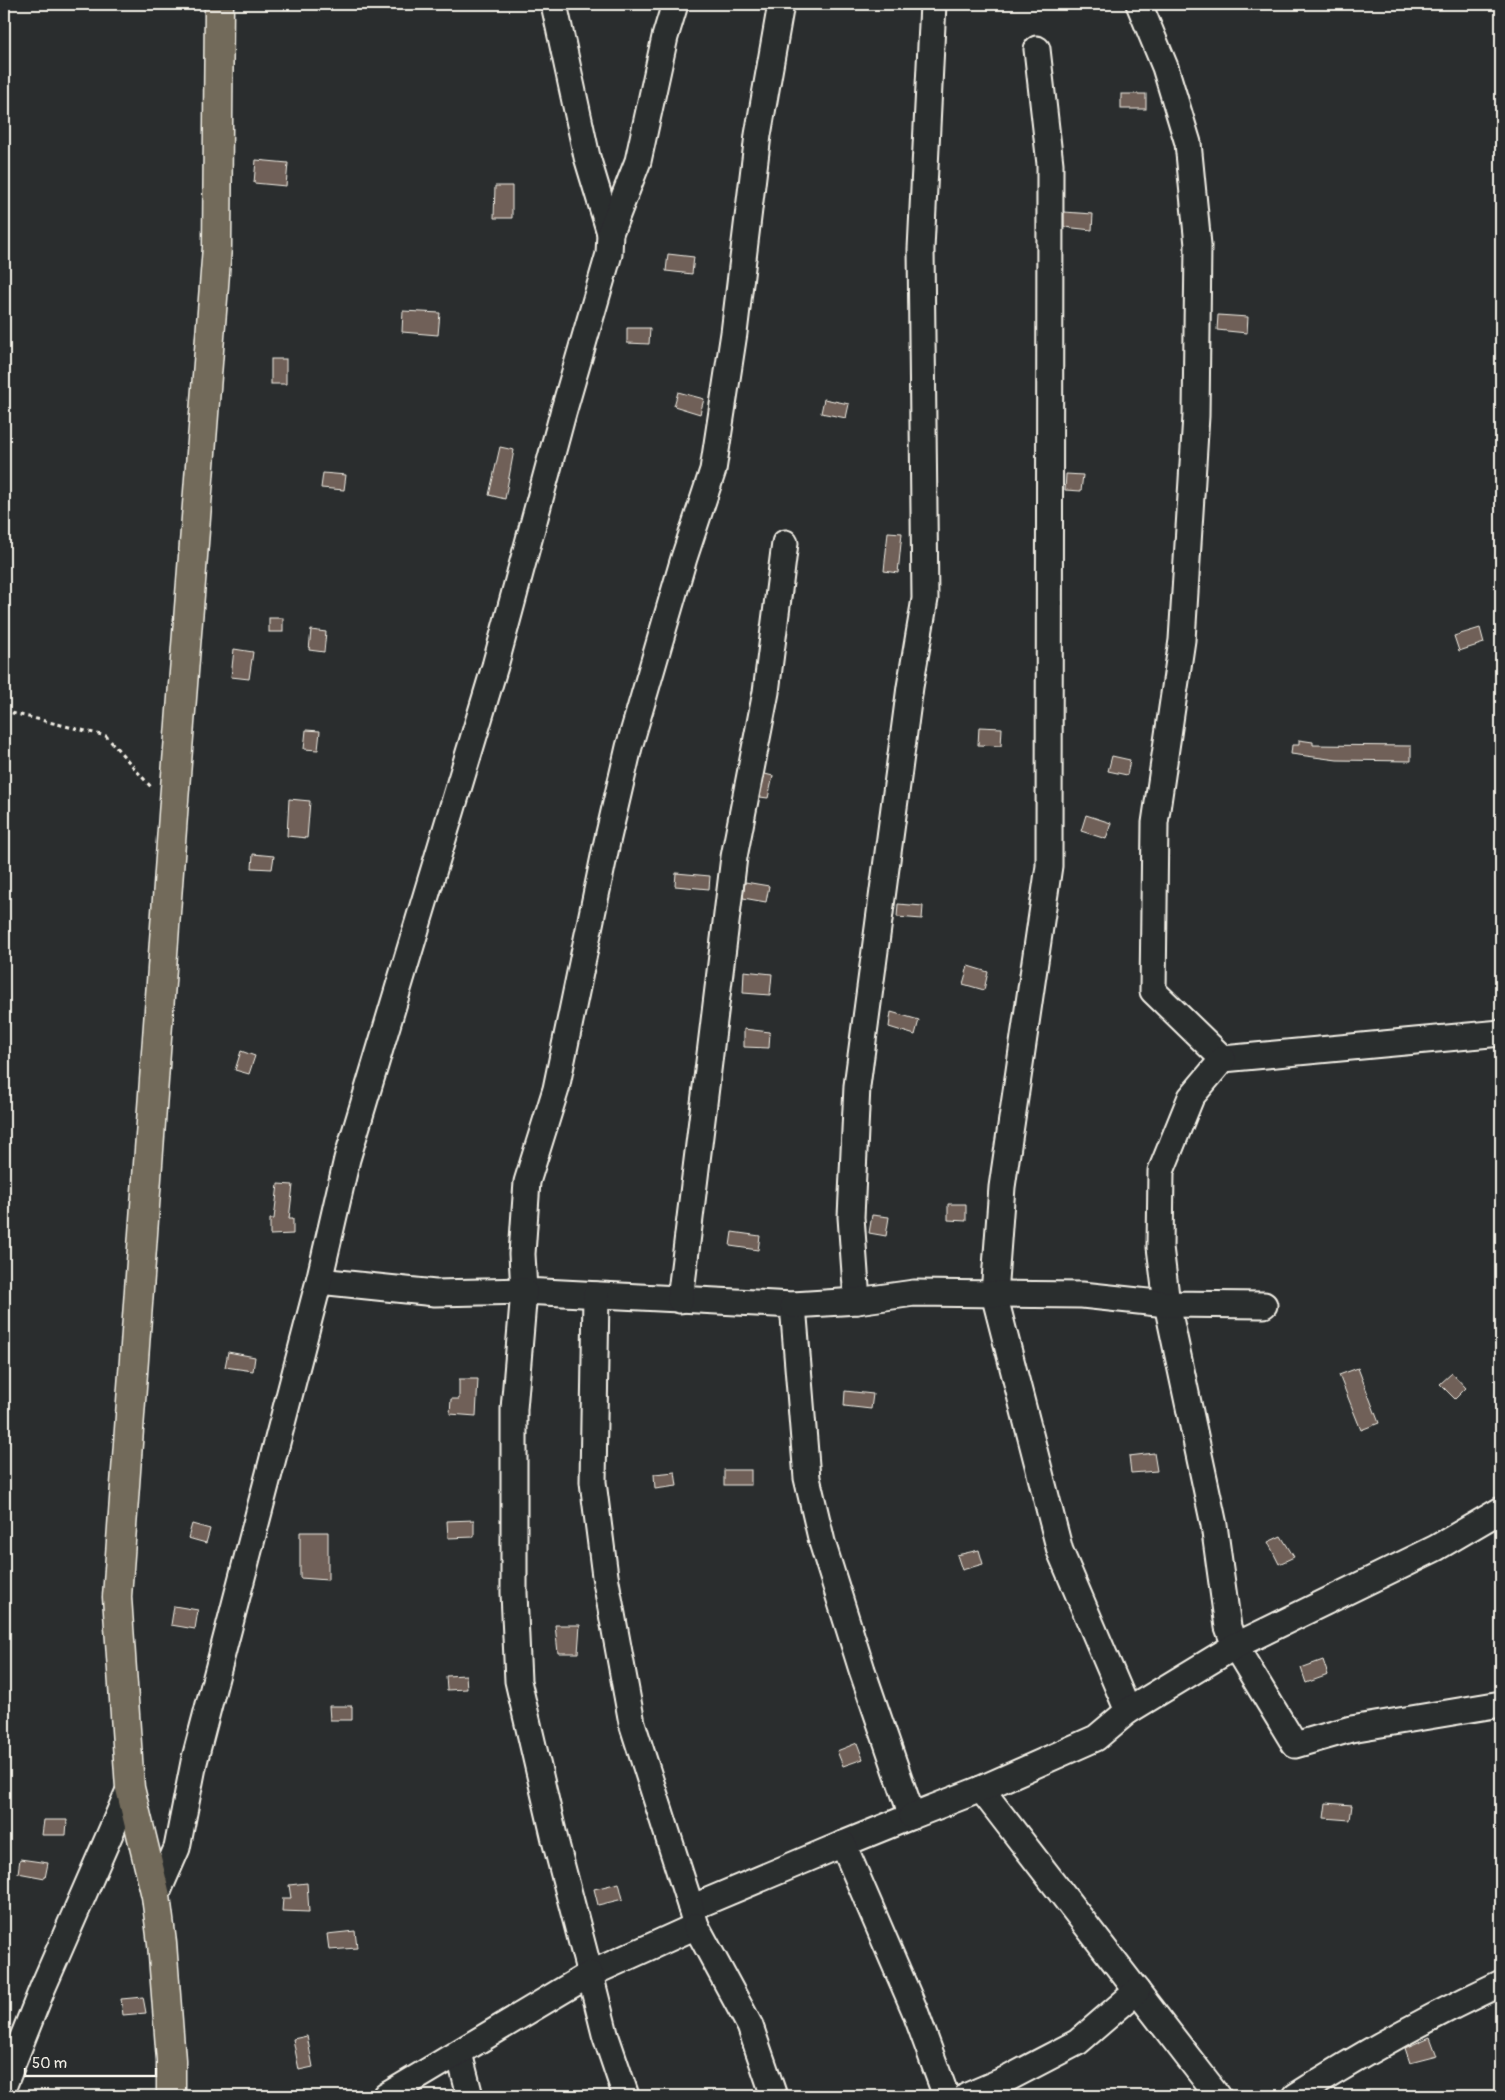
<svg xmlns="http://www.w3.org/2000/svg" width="1505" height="2100" font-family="Pangolin,sans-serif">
<rect width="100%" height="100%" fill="#2a2d2e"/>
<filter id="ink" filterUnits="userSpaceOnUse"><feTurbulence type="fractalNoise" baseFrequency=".02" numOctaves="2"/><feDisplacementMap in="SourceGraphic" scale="10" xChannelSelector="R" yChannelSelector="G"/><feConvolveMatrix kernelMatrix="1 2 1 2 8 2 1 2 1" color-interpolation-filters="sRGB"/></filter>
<g filter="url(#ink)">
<g fill="#706058" stroke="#f4f1e8">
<rect x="1121" y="94" width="25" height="15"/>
<path d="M256 160 288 163 286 186 254 183Z"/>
<path d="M495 186H512V218H494Z"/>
<path d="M1064 212 1093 214 1092 230 1064 227Z"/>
<path d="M668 254 694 257 692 274 666 271Z"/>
<path d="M403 311 440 313 438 335 402 332Z"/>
<path d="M1218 315 1248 317 1247 333 1217 330Z"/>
<path d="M627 328H650L649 344 627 343Z"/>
<rect x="271" y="359" width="15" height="25"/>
<path d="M678 392 704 399 700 414 674 406Z"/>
<path d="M824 399 849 404 846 418 821 413Z"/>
<path d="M500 447 514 450 505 499 489 495Z"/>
<path d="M323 473 346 475 344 490 321 488Z"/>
<path d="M1066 474 1083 475 1081 491 1065 490Z"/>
<path d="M888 532 902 533 898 573 884 571Z"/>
<rect x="269" y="618" width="14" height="14"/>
<path d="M1480 628 1484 643 1459 651 1454 636Z"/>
<path d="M311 630 326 632 324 652 309 650Z"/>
<path d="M234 649 253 652 249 679 231 677Z"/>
<path d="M979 727 1002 728 1001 746 978 745Z"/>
<path d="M306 730 320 731 318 750 304 749Z"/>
<path d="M1299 740 1313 742V745L1411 746V761L1337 760 1291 754 1292 745H1299Z"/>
<path d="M1112 756 1130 760 1127 775 1108 771Z"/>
<path d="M765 774 773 776 768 798 760 797Z"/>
<path d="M289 799 310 801 307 838 287 836Z"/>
<path d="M1086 815 1111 823 1106 839 1081 831Z"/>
<path d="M253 854 274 856 272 869 252 868Z"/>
<path d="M676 873 710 876 709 889 675 886Z"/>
<path d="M745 882 769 886 766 902 743 898Z"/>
<path d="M898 904 923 906 922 919 897 917Z"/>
<path d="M968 966 988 972 984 990 963 984Z"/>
<path d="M744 971 772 974 770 995 743 993Z"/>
<path d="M891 1012 919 1020 915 1035 889 1027Z"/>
<path d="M744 1029 770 1032 769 1048 744 1047Z"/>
<path d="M241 1051 255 1056 249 1074 235 1070Z"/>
<path d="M278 1184 293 1185 289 1219H293V1234L270 1235V1219H274Z"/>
<path d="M948 1204H966V1221L948 1220Z"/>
<path d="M872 1215 889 1217 886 1236 869 1233Z"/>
<path d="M732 1232 760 1236 758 1250 730 1246Z"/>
<path d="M228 1352 255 1357 253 1371 225 1367Z"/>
<path d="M1358 1368 1379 1423 1361 1430 1339 1375Z"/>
<path d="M1452 1373 1466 1388 1455 1399 1440 1384Z"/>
<path d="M459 1379H478L476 1416 450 1414 451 1399H459Z"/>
<path d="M845 1391 873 1394 871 1409 844 1406Z"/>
<path d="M1154 1453 1157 1471 1131 1473 1129 1456Z"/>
<rect x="724" y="1470" width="27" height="15"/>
<path d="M675 1472 677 1486 655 1489 654 1474Z"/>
<path d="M474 1520V1537L448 1538 447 1521Z"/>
<path d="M192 1524 210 1529 206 1543 188 1538Z"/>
<path d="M300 1532H328V1580L300 1578Z"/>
<path d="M1281 1536 1294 1557 1279 1564 1268 1542Z"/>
<path d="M979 1550 983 1564 962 1570 957 1555Z"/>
<path d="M174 1606 198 1610 195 1629 171 1625Z"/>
<path d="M555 1625H580L578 1653H558Z"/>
<path d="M1323 1660 1328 1675 1306 1683 1301 1668Z"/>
<path d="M466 1675 467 1689 447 1690 446 1676Z"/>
<path d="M329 1706H352V1720H330Z"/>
<path d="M857 1743 863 1759 843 1766 837 1751Z"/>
<path d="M1326 1803 1352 1805 1350 1820 1324 1818Z"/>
<path d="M44 1820H67L66 1835H42Z"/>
<path d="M20 1859 48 1863 45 1878 18 1873Z"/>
<path d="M307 1883 309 1912 282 1911 283 1898H291L289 1885Z"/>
<path d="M619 1883 623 1899 598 1905 594 1889Z"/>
<path d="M355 1931 357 1948 329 1950 327 1934Z"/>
<path d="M143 1997 146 2013 123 2015 121 1999Z"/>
<path d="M307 2036 313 2067 299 2070 293 2039Z"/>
<path d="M1430 2037 1437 2056 1410 2063 1405 2048Z"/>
</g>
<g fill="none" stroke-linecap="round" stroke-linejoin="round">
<defs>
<g id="minor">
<path d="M554 4 587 157 610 233"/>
<path d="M781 4 758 135 734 333 713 470 684 558 629 747 607 842 556 1089 527 1182 522 1254 524 1291 793 1305 807 1478 822 1542 862 1670 912 1816 843 1844"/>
<path d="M1139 4 1165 67 1188 143 1198 245 1196 416 1182 640 1155 823 1153 991 1223 1059 1501 1033"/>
<path d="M1037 49 1050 164 1049 866 1002 1187 994 1294 1060 1551 1128 1711"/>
<path d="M1223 1059 1191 1097 1161 1171 1160 1247 1167 1304 1214 1525 1228 1627 1235 1646 1295 1745 1351 1729 1501 1704"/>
<path d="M319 1281 435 1293 524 1291 514 1409V1593L518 1681 555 1840 590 1974 696 1926 691 1908 843 1844 915 2011 946 2096"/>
<path d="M596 1295 593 1482 605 1576 632 1723 691 1908"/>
<path d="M680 1300 734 857 766 692 785 543"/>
<path d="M857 1301 851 1217 857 1086 910 687 925 599 921 249 933 4"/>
<path d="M793 1305 857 1301 914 1293 1082 1295 1167 1304 1264 1305"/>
<path d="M981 1789 1218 2096"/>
<path d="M912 1816 981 1789 1096 1738 1128 1711 1235 1646 1436 1548 1501 1510"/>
<path d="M156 1896 177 1848 194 1762 319 1281 347 1159 495 666 563 413 609 254 610 233 638 161 665 37 675 4"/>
<path d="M696 1926 750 2026 774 2096"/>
<path d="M459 2053 470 2096"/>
<path d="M4 2085 43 1987 130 1788"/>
<path d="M386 2096 590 1974 605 2034 626 2096"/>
<path d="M967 2096 1009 2078 1078 2042 1137 1991"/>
<path d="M1296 2096C1361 2054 1431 2016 1501 1983"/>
</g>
<path id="major" d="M171 2096V2060L162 1943 156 1896 130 1788 117 1597 174 801 217 247 219 4"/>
</defs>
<use href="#minor" stroke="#f4f1e8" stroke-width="29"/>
<use href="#major" stroke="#f4f1e8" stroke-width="31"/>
<path stroke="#f4f1e8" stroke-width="3" stroke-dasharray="4 4" stroke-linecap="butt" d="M4 711 106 736 152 788"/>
<use href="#minor" stroke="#2a2d2e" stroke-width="25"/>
<use href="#major" stroke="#726b5a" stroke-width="28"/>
</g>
</g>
<rect width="1505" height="2100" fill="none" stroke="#2a2d2e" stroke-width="20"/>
<rect x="10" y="10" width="1485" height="2080" fill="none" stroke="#f4f1e8" stroke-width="2" filter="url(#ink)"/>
<path d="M25 2068v8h131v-8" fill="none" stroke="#f4f1e8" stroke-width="2.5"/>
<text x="32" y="2068" font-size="15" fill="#f4f1e8" stroke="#2a2d2e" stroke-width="4" paint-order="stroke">50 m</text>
</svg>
